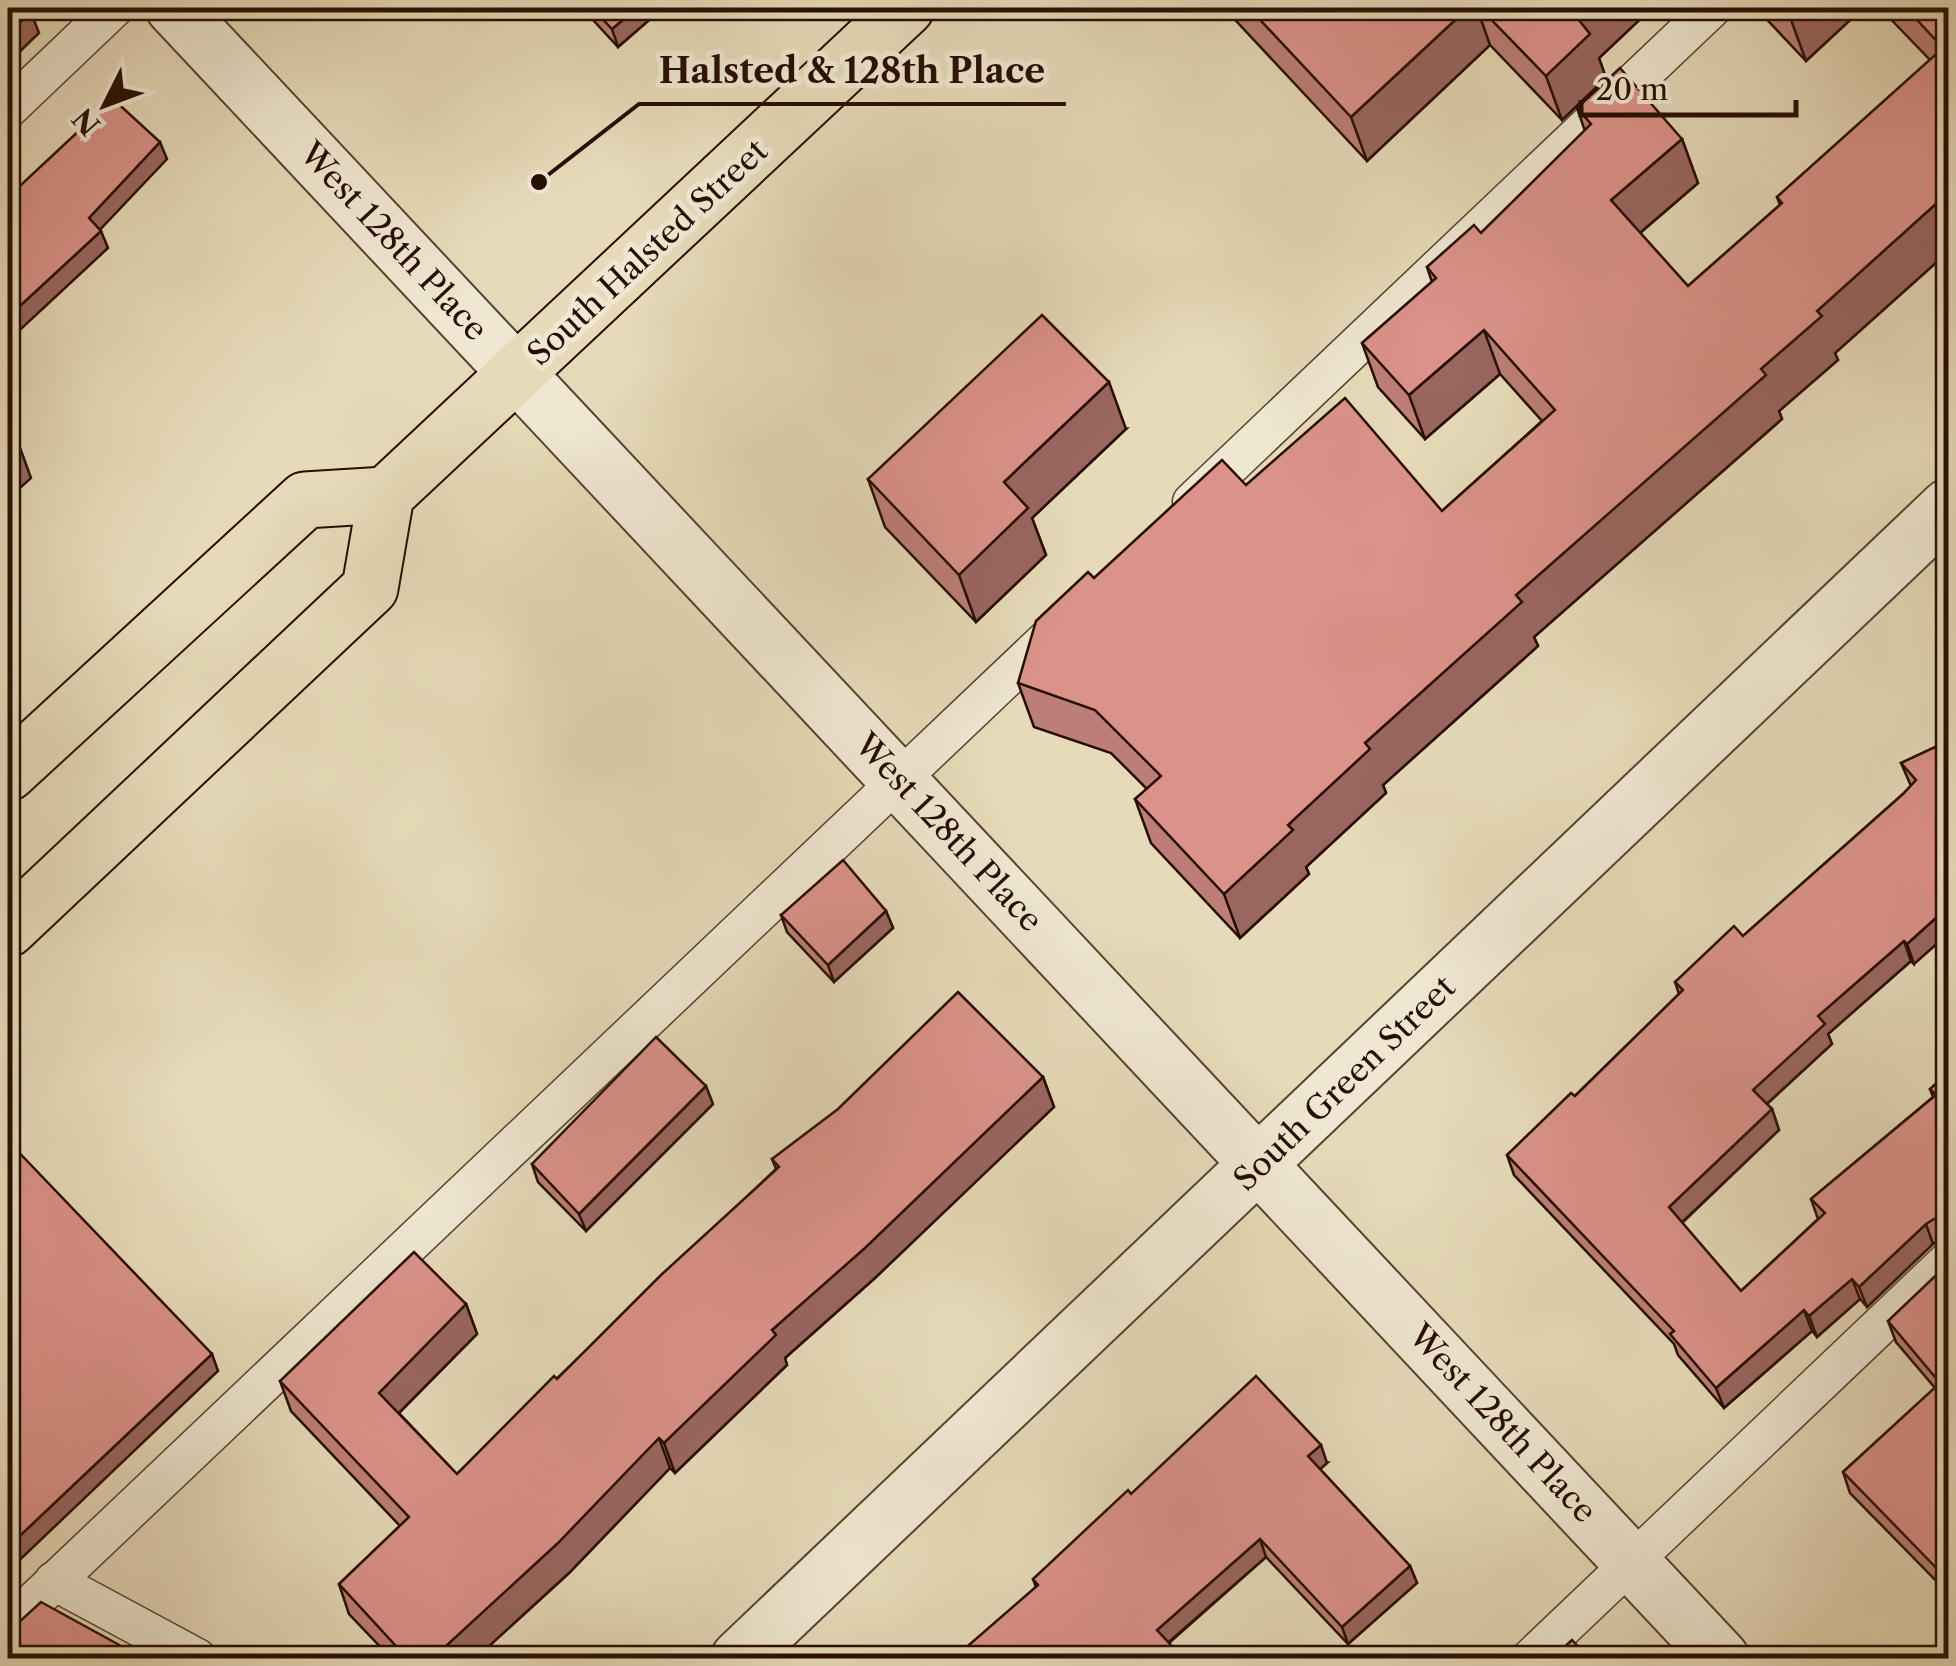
<svg xmlns="http://www.w3.org/2000/svg" width="1956" height="1666" font-family="'Libre Caslon Text',serif">
<rect width="100%" height="100%" fill="#e6dab8"/>
<filter id="stains"><feTurbulence type="fractalNoise" baseFrequency=".002" numOctaves="4"/><feColorMatrix values="0 0 0 0 .2 0 0 0 0 .09 0 0 0 0 .02 0 0 0 .5 -.17"/></filter>
<radialGradient id="worn" r=".72"><stop offset=".6" stop-color="#630" stop-opacity="0"/><stop offset="1" stop-color="#630" stop-opacity=".3"/></radialGradient>
<g fill="none" stroke-linecap="round" stroke-linejoin="round">
<defs>
<g id="service">
<path d="M8 109 114 8"/>
<path d="M1192 502 1712 8"/>
<path d="M54 1581 197 1658"/>
<path d="M8 1626 1061 626"/>
<path d="M1531 1658 1948 1261"/>
</g>
<g id="minor">
<path d="M174 8 1721 1658"/>
<path d="M739 1658 1948 507"/>
</g>
<g id="primary">
<path d="M8 773 305 500 386 495"/>
<path d="M8 929 370 588 386 495 906 8"/>
</g>
</defs>
<use href="#service" stroke="#574130" stroke-width="41"/>
<use href="#minor" stroke="#574130" stroke-width="59"/>
<use href="#primary" stroke="#270e03" stroke-width="59"/>
<use href="#service" stroke="#efe7d1" stroke-width="38"/>
<use href="#minor" stroke="#efe7d1" stroke-width="55"/>
<use href="#primary" stroke="#e6dab8" stroke-width="55"/>
</g>
<g fill="#bc7e76" stroke="#270e03" stroke-width="2.5">
<path d="M582 8H663L618 47Z"/>
<path d="M1224 8H1652L1599 58 1606 78 1562 120 1490 45 1367 161Z"/>
<path d="M1756 8H1863L1806 61Z"/>
<path d="M1880 8H1948V252L1835 353 1838 360 1779 411 1782 419 1534 637 1538 646 1383 785 1386 793 1306 867 1309 874 1240 938 1151 843 1135 799 1147 789 1111 753 1034 727 1018 683 1094 578 1246 485 1442 511 1542 421 1500 374 1425 439 1378 387 1362 343 1432 282 1427 267 1481 233 1585 131 1577 108 1682 139 1698 183 1640 233 1688 286 1780 205 1777 197 1930 60Z"/>
<path d="M1126 429 1032 518 1046 555 976 622 885 527 868 479Z"/>
<path d="M1948 741 1914 964 1911 961 1828 1034 1832 1044 1767 1104 1772 1109 1779 1130 1682 1223 1741 1291 1818 1219 1811 1199 1933 1097 1930 1089 1948 1073V1239H1942L1933 1244 1867 1307 1860 1299 1817 1337 1812 1331 1724 1408 1678 1355 1674 1344 1514 1175 1507 1155 1575 1096 1679 994 1675 982 1743 936 1903 794 1911 786 1901 763Z"/>
<path d="M886 911 893 928 834 982 787 932 781 915Z"/>
<path d="M1043 1077 1054 1107 875 1278 785 1358 787 1365 675 1473 670 1468 569 1573 476 1658H391L349 1614 339 1584 400 1526 291 1411 280 1381 466 1304 477 1334 399 1413 457 1474 776 1169 772 1159Z"/>
<path d="M713 1104 586 1231 538 1182 532 1164Z"/>
<path d="M1948 1264V1593L1850 1493 1843 1472 1935 1388 1896 1342 1888 1321Z"/>
<path d="M1327 1463 1320 1469 1410 1566 1417 1583 1348 1644 1266 1557 1169 1643 1036 1587 1033 1579 1131 1494Z"/>
</g>
<g fill="#996660" stroke="#270e03" stroke-width="2.5">
<path d="M637 8H663L618 47 612 29Z"/>
<path d="M1468 8H1477L1490 45 1367 161 1351 117Z"/>
<path d="M1590 8H1652L1599 58 1606 78 1562 120 1546 76 1578 19Z"/>
<path d="M1800 8H1863L1806 61 1790 17Z"/>
<path d="M31 12 39 33 8 63V34Z"/>
<path d="M1682 139 1698 183 1627 244 1611 200Z"/>
<path d="M160 142 167 159 95 235 89 218Z"/>
<path d="M1948 193V252L1835 353 1838 360 1779 411 1782 419 1534 637 1538 646 1383 785 1386 793 1306 867 1309 874 1240 938 1224 894 1365 743 1516 595 1761 369 1817 311Z"/>
<path d="M101 231 108 248 8 341V317Z"/>
<path d="M1484 330 1500 374 1425 439 1409 395Z"/>
<path d="M1109 382 1126 429 1032 518 1046 555 976 622 959 575 1004 482Z"/>
<path d="M15 434 31 478 8 499V440Z"/>
<path d="M1948 907V934L1914 964 1907 944Z"/>
<path d="M886 911 893 928 834 982 828 965Z"/>
<path d="M1904 941 1911 961 1828 1034 1832 1044 1760 1110 1753 1090 1818 1016Z"/>
<path d="M1043 1077 1054 1107 875 1278 785 1358 787 1365 675 1473 664 1443 772 1330Z"/>
<path d="M706 1086 713 1104 586 1231 579 1214Z"/>
<path d="M1772 1109 1779 1130 1676 1228 1669 1207Z"/>
<path d="M1926 1224 1933 1244 1867 1307 1859 1287Z"/>
<path d="M1852 1279 1860 1299 1817 1337 1809 1316Z"/>
<path d="M466 1304 477 1334 390 1422 379 1393Z"/>
<path d="M1804 1310 1812 1331 1724 1408 1716 1388Z"/>
<path d="M212 1354 218 1371 8 1571V1547Z"/>
<path d="M659 1438 670 1468 569 1573 476 1658H433Z"/>
<path d="M1321 1445 1327 1463 1315 1474 1308 1456Z"/>
<path d="M1260 1539 1266 1557 1163 1647 1157 1630Z"/>
<path d="M1410 1566 1417 1583 1348 1644 1342 1627Z"/>
</g>
<g fill="#db9289" stroke="#270e03" stroke-width="2.5">
<path d="M8 8H27L31 12 8 34Z"/>
<path d="M592 8H637L612 29Z"/>
<path d="M1249 8H1468L1351 117Z"/>
<path d="M1480 8H1590L1578 19 1590 34 1546 76Z"/>
<path d="M1781 8H1800L1790 17Z"/>
<path d="M1906 8H1948V193L1817 311 1822 316 1761 369 1766 375 1516 595 1522 602 1365 743 1370 749 1288 825 1293 830 1224 894 1135 799 1161 776 1095 710 1018 683 1036 621 1088 572 1094 578 1222 460 1246 485 1345 398 1442 511 1555 410 1484 330 1409 395 1362 343 1436 278 1427 267 1474 225 1481 233 1591 124 1577 108 1620 68 1682 139 1611 200 1688 286 1782 203 1777 197 1943 48Z"/>
<path d="M113 99 160 142 89 218 101 231 8 317V197Z"/>
<path d="M1042 315 1109 382 1004 482 1028 508 959 575 868 479Z"/>
<path d="M8 426 15 434 8 440Z"/>
<path d="M1948 741V907L1907 944 1904 941 1818 1016 1825 1024 1753 1090 1772 1109 1669 1207 1741 1291 1825 1213 1811 1199 1936 1095 1930 1089 1948 1073V1220L1946 1219H1934L1926 1224 1859 1287 1852 1279 1809 1316 1804 1310 1716 1388 1670 1334 1674 1331 1507 1155 1571 1093 1575 1096 1683 990 1675 982 1734 926 1743 936 1903 794 1916 780 1901 763Z"/>
<path d="M843 860 886 911 828 965 781 915Z"/>
<path d="M958 992 1043 1077 865 1248 772 1330 776 1335 664 1443 659 1438 558 1543 433 1658H407L339 1584 409 1517 280 1381 414 1252 466 1304 379 1393 457 1474 554 1376 557 1379 661 1275 779 1167 772 1159 838 1109Z"/>
<path d="M656 1037 706 1086 579 1214 532 1164Z"/>
<path d="M8 1141 212 1354 8 1547Z"/>
<path d="M1948 1264V1580L1843 1472 1940 1383 1888 1321Z"/>
<path d="M1256 1376 1321 1445 1308 1456 1410 1566 1342 1627 1260 1539 1157 1630 1183 1658H954L1038 1585 1033 1579 1128 1490 1131 1494Z"/>
<path d="M41 1602 143 1658H8V1628L16 1625Z"/>
<path d="M1572 1640 1589 1658H1552Z"/>
</g>
<g text-anchor="middle" dominant-baseline="central" stroke-width="10" stroke-linejoin="round" paint-order="stroke">
<g font-size="32" fill="#270e03" stroke="#efe7d1">
<text transform="translate(394 241) rotate(47)">West 128th Place</text>
<text transform="translate(647 252) rotate(-43)">South Halsted Street</text>
<text transform="translate(949 832) rotate(47)">West 128th Place</text>
<text transform="translate(1344 1083) rotate(-44)">South Green Street</text>
<text transform="translate(1503 1423) rotate(47)">West 128th Place</text>
</g>
</g>
<path fill="none" stroke="#270e03" stroke-width="4" d="M539 182L639 104H1066"/>
<circle fill="#270e03" stroke="#efe7d1" stroke-width="4" cx="539" cy="182" r="10"/>
<g font-size="35" text-anchor="middle" font-weight="bold" fill="#270e03" stroke="#efe7d1" stroke-width="10" stroke-linejoin="round" paint-order="stroke">
<text x="852" y="83">Halsted &amp; 128th Place</text>
</g>
<rect width="1956" height="1666" fill="none" stroke="#e6dab8" stroke-width="40"/>
<rect x="10" y="10" width="1936" height="1646" fill="none" stroke="#270e03" stroke-width="5"/>
<rect x="20" y="20" width="1916" height="1626" fill="none" stroke="#270e03" stroke-width="2.5"/>
<g transform="translate(105 105) rotate(228)" stroke="#efe7d1" stroke-width="8" paint-order="stroke">
<path d="M0-8L18 38L0 25L-18 38Z" fill="#270e03"/>
<text y="-15" font-size="28" font-weight="bold" text-anchor="middle" fill="#270e03">N</text>
</g>
<path d="M1581 100v15h215v-15" fill="none" stroke="#270e03" stroke-width="5"/>
<text x="1596" y="100" font-size="30" fill="#270e03" stroke="#efe7d1" stroke-width="8" paint-order="stroke">20 m</text>
<rect width="100%" height="100%" filter="url(#stains)"/>
<rect width="100%" height="100%" fill="url(#worn)"/>
</svg>
